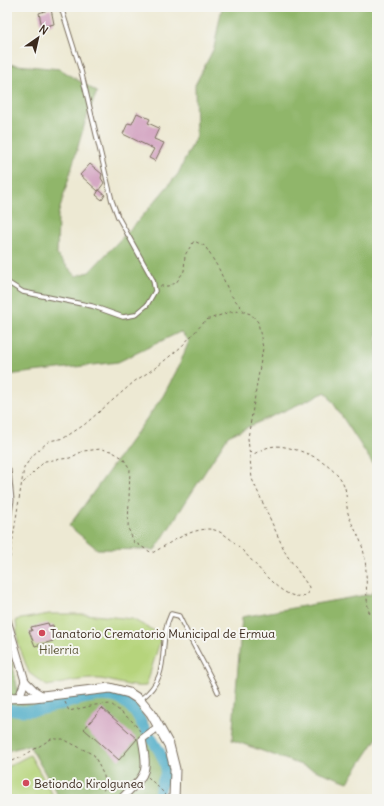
<svg xmlns="http://www.w3.org/2000/svg" width="384" height="806" font-family="Delius,sans-serif">
<rect width="100%" height="100%" fill="#f6f6f2"/>
<filter id="ink" filterUnits="userSpaceOnUse"><feTurbulence type="fractalNoise" baseFrequency=".025" numOctaves="2"/><feDisplacementMap in="SourceGraphic" scale="8" xChannelSelector="R" yChannelSelector="G"/><feConvolveMatrix kernelMatrix="1 2 1 2 8 2 1 2 1" color-interpolation-filters="sRGB"/></filter>
<filter id="wash" filterUnits="userSpaceOnUse"><feTurbulence type="fractalNoise" baseFrequency=".012" numOctaves="4" result="noise"/><feDisplacementMap in="SourceGraphic" scale="16" xChannelSelector="R" yChannelSelector="G"/><feGaussianBlur stdDeviation="0.9" result="paint"/><feColorMatrix in="noise" values="0 0 0 0 0 0 0 0 0 0 0 0 0 0 0 0 0 1.4 0 .05"/><feComposite in="paint" operator="in"/></filter>
<g filter="url(#wash)">
<rect width="100%" height="100%" fill="#ede9d3"/>
<g fill="#b6d47b" stroke="#787f4c">
<path d="M49 614H85L132 619 162 635 146 686C130 688 116 681 100 679 83 678 64 683 47 686L29 673 18 643 16 620Z"/>
<path d="M30 755 55 799H7V767Z"/>
</g>
<g fill="#90b66b" stroke="#667044">
<path d="M222 7H377V470L326 392 228 436 155 550 97 549 69 526 163 396 179 366 189 341 180 332 118 362 7 375V64L60 69 97 92 86 119 58 215 57 255 76 276 89 272 139 220 178 174 196 136 195 85 214 48Z"/>
<path d="M377 587V738L348 782 232 740 242 617 371 594Z"/>
<path d="M7 640 21 704 113 692 139 705 171 770 160 799H60L29 745 7 751Z"/>
</g>
<g fill="none" stroke-linecap="round" stroke-linejoin="round">
<path stroke="#45a8c5" stroke-width="11" d="M7 709C46 718 79 692 113 697 127 700 137 714 143 726 150 736 170 763 165 775 162 783 159 789 159 798"/>
</g>
<g id="blocks">
<g fill="#d5a9c4">
<path d="M51 9 54 24 42 27 39 13Z"/>
<path d="M137 113 150 119 148 123 159 128 154 139 164 143 155 161 149 158 154 149 123 134 128 123 132 124Z"/>
<path d="M90 164 102 174 101 178 104 183 98 191 80 175Z"/>
<path d="M99 190 105 195 102 200 96 195Z"/>
<path d="M48 623 49 626 53 625 55 635H52L53 641 35 646 29 631H32L31 627Z"/>
<path d="M102 708 137 739 119 760 84 729Z"/>
</g>
</g>
</g>
<g filter="url(#ink)">
<use href="#blocks" fill-opacity="0" stroke="#796d5d" stroke-width="1"/>
<g fill="none" stroke-linecap="round" stroke-linejoin="round">
<defs>
<g id="service">
<path d="M7 282 23 292 92 306 123 317 135 315 147 305 155 291 153 280 118 217 112 201 81 71 61 7"/>
<path d="M141 699C174 674 156 645 171 614L179 616C191 642 206 666 218 692"/>
</g>
<g id="minor">
<path d="M7 470 10 500 7 519"/>
<path d="M7 620 25 681 35 691 43 696"/>
<path d="M19 698 25 681"/>
<path d="M121 799C146 773 149 776 142 739L158 727"/>
</g>
<path id="secondary" d="M7 698 34 697 110 688 129 693 140 700 151 713 169 745 175 769 174 799"/>
</defs>
<use href="#service" stroke="#796d5d" stroke-width="5.5"/>
<use href="#minor" stroke="#796d5d" stroke-width="9"/>
<use href="#secondary" stroke="#796d5d" stroke-width="11"/>
<g stroke="#796d5d" stroke-width="1" stroke-dasharray="3 3" stroke-linecap="butt">
<path d="M160 286H168L176 283 184 271 185 255 194 241 205 246 219 269 230 294 245 312"/>
<path d="M249 452 254 454C272 443 280 445 300 451 318 457 339 469 345 488 347 496 346 505 348 513 351 525 359 534 362 546 369 567 364 591 369 612L377 617"/>
<path d="M7 576 24 468 32 456 49 441 64 438 84 425 135 381 158 366 181 347 206 320 230 312 240 311 251 314 258 322 263 348 248 438 252 479 286 554 309 587 308 594C275 611 242 529 208 529 187 530 169 544 152 553L134 542 128 528 130 469 123 458 111 451 101 449 83 451 70 458 45 461 22 484"/>
<path d="M65 702 69 711 95 705 111 704 132 721 140 731"/>
<path d="M7 763 20 758 51 739H63L94 755 104 776 105 785 101 799"/>
<path d="M148 777 166 795"/>
</g>
<use href="#service" stroke="#fff" stroke-width="3.5"/>
<use href="#minor" stroke="#fff" stroke-width="7"/>
<use href="#secondary" stroke="#fff" stroke-width="9"/>
</g>
</g>
<g fill="#d1495b" stroke="#f6f6f2" stroke-width="1.5">
<circle cx="42" cy="633" r="4"/>
<circle cx="26" cy="783" r="4"/>
</g>
<g text-anchor="middle" dominant-baseline="central" stroke-width="4" stroke-linejoin="round" paint-order="stroke">
<g font-size="12" fill="#3b2a1e" stroke="#f6f6f2" text-anchor="start">
<text x="50" y="633">Tanatorio Crematorio Municipal de Ermua</text>
<text x="34" y="783">Betiondo Kirolgunea</text>
</g>
<g font-size="12" fill="#5a5435" stroke="#f6f6f2">
<text x="59" y="649">Hilerria</text>
</g>
</g>
<rect width="384" height="806" fill="none" stroke="#f6f6f2" stroke-width="24"/>
<g transform="translate(38 38) rotate(34)" stroke="#f6f6f2" stroke-width="3" paint-order="stroke">
<path d="M0-3L7 15L0 10L-7 15Z" fill="#3b2a1e"/>
<text y="-6" font-size="11" font-weight="bold" text-anchor="middle" fill="#3b2a1e">N</text>
</g>
</svg>
